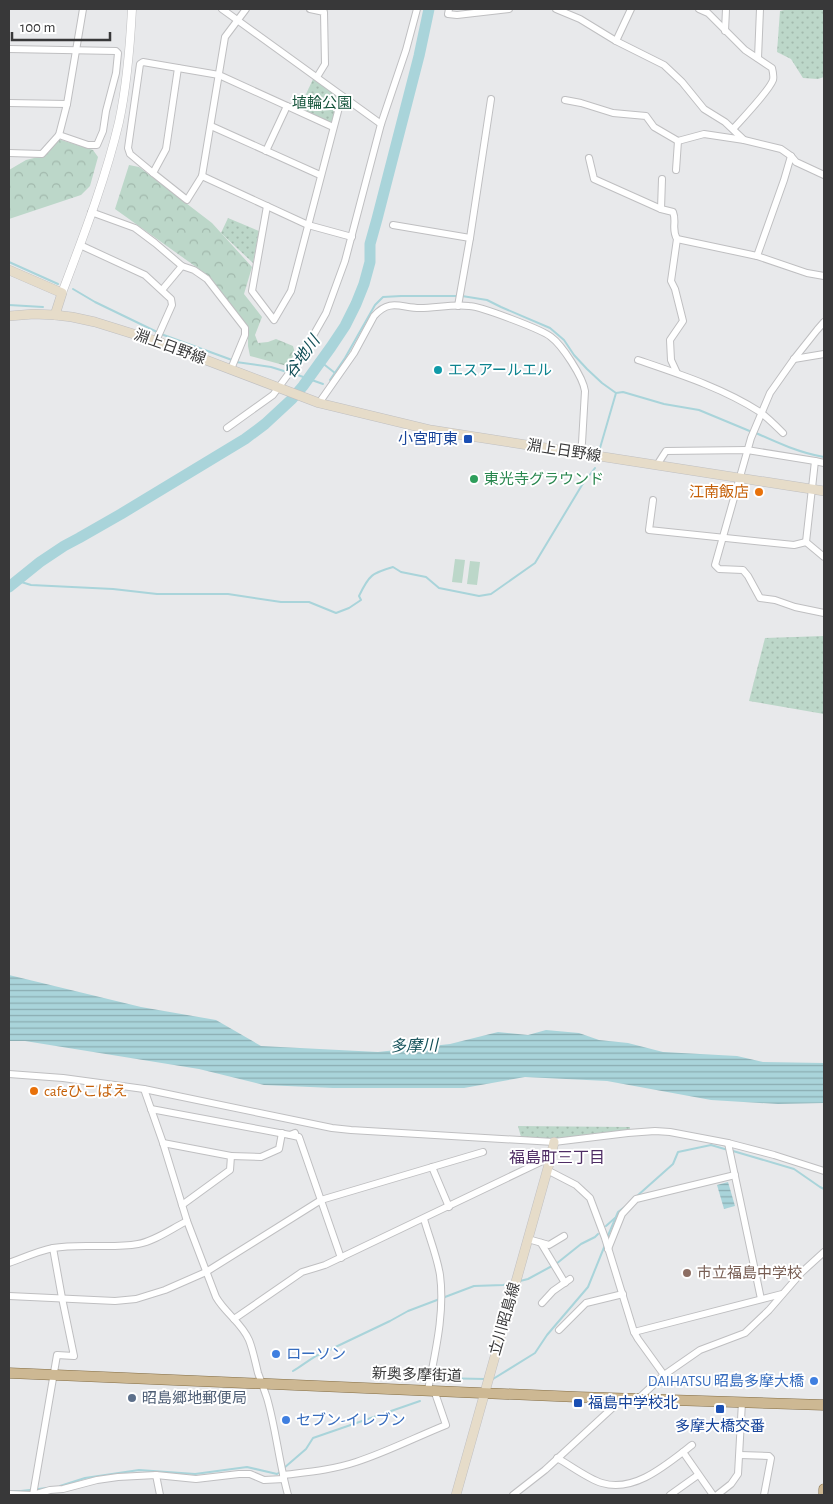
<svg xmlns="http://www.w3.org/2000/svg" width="833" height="1504" font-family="'Alegreya Sans','Noto Sans JP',sans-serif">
<defs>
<pattern id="forest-crowns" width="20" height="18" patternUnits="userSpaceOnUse" patternTransform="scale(1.25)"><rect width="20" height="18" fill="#bcd7c9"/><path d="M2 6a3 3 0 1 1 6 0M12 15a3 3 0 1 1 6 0" fill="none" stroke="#a2b9ad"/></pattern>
<pattern id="park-dots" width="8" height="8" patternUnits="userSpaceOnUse" patternTransform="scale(1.25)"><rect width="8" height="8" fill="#bcd7c9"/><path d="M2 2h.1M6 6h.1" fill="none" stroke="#a2b9ad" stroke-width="1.8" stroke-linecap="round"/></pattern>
<pattern id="water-rules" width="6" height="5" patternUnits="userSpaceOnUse" patternTransform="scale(1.25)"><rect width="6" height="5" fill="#a9d4da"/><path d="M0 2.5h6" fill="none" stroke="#8badb2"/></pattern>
</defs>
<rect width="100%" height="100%" fill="#e8e9eb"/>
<g fill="#bcd7c9">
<path d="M455 559 465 560 462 583 452 582Z"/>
<path d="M470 561 480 562 477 585 467 584Z"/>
</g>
<g fill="url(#forest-crowns)">
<path d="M58 139 93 150 98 157 90 186 81 195 9 219V170L26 160 42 156Z"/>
<path d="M129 165 139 167 212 223 252 267 244 294 262 317 255 335 258 343 268 342 276 339 293 346 295 353 287 366 250 356 248 346V330L206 274 115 209Z"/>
</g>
<g fill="url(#park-dots)">
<path d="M788 9H824V77L818 79 803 78 791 59 777 52 780 11Z"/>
<path d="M315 75 342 96 333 127 298 111Z"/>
<path d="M228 218 259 231 253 263 221 233Z"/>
<path d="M824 636V714L749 701 765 638Z"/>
<path d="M518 1126 630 1127V1130L556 1139 521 1137Z"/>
</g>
<g fill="url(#water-rules)">
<path d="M9 975 141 1007 216 1020 261 1046 378 1052 450 1044 498 1032 528 1035 546 1030 579 1033 599 1040 628 1043 663 1052 737 1056 763 1062 824 1063V1103L778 1104 711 1100 607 1081 525 1077 464 1088H333L264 1085 199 1069 25 1041H9Z"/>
<path d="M728 1182 735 1206 724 1209 717 1185Z"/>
</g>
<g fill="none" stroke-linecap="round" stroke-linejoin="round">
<g stroke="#a9d4da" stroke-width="2">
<path d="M9 262 58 284"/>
<path d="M73 289 95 302 157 332"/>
<path d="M462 296 487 300 501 307 550 328 564 340 574 355 587 369 602 383 616 393"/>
<path d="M9 305 43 307"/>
<path d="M161 334 232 360"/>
<path d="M236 362 271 367 287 372"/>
<path d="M321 362 335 373"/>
<path d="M292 373 323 384"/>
<path d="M330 380 345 358 375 305 383 297 401 296H458"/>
<path d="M616 393 623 392 664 404 699 410 752 432"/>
<path d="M756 433C778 443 800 453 824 457"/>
<path d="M600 448 616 393"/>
<path d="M18 581 31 585 113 589 157 594H228L281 602H309L336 613 349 608 361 600 359 596C369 575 372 573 393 567L401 572 426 577 439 588 479 596 491 594 535 563 582 485 595 468"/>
<path d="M733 1151 794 1169 820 1187 824 1189"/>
<path d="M637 1196 673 1164 678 1152 711 1145 728 1150"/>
<path d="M606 1226 615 1218"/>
<path d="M607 1238 618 1212 626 1206"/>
<path d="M556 1264 581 1244 595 1237 598 1234"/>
<path d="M520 1281 528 1279 552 1266"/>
<path d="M293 1371C302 1366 316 1354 325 1352L390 1321 408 1311 474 1286 503 1285 513 1283"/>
<path d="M435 1378 485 1379"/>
<path d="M493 1379 535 1353 547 1335 588 1287 605 1245"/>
<path d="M284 1468 306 1449 313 1438 420 1401"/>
<path d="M60 1486 85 1478 139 1470 195 1474 247 1467 277 1474 280 1472"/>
<path d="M9 1491H21L47 1488"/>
</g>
<path stroke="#a9d4da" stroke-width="11" d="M9 587 40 562 64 546 79 538 121 514 245 439 265 424 292 399 303 386 331 347 345 326 356 304 364 284 370 262V244L377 219 419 56 429 9"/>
<defs>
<g id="minor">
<path d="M222 9 381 124"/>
<path d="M310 9 324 12 325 64 317 77"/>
<path d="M449 9 448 14 457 15 509 9"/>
<path d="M556 9 580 19 616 41 664 65 682 82 704 109 725 122 744 140 781 149 791 156 796 162 824 175"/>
<path d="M699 9 708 13 745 50 772 68C773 72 774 76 773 80 769 91 742 119 733 129"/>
<path d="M725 31 726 9"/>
<path d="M616 41 631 9"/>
<path d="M9 49 116 51 118 53 116 73 106 111 103 131 97 145H88L59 135 42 154 9 153"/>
<path d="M758 58 760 9"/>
<path d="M178 68 166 149 153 173 187 200 202 176 225 37 246 9"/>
<path d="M565 100 581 103 613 113 646 116 654 127 678 141 704 134 744 140"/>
<path d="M9 103 67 104"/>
<path d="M211 126 320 175"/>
<path d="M59 135 67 104 83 9"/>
<path d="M266 151 287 106"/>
<path d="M589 158 594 179 661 209 673 212C677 222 671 229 677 239L671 281 675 289 683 321 670 340 671 360 677 373"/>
<path d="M676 170 678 141"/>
<path d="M153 173 130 154 128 148 140 64 143 62 219 75 333 127"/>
<path d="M202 176 308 225 352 237"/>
<path d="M267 206 252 291 274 320 291 291 342 96"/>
<path d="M661 209 662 179"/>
<path d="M91 212 135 228 155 243 182 266 194 270 207 279 245 328V335L231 369"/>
<path d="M393 225 470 238"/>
<path d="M677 239 757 256 807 273 824 276"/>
<path d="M80 245 145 275 171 299 172 305 156 341"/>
<path d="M757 256 784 180 791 156"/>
<path d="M162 290 182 266"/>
<path d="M458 306 470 238 491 99"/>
<path d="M824 322 817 330 794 359 770 393 751 438 715 565 719 569 743 570 748 576 760 598 775 600 795 607 824 613"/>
<path d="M794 359 824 354"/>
<path d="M638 360C679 374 723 388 760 412 768 418 776 426 783 433"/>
<path d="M319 403 354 353 374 316C390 298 401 308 420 308 436 308 453 304 469 306 480 306 543 330 551 337 562 345 583 377 585 391L582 443 579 454"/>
<path d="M227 428 273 395 301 357 326 313 345 261 381 124 406 50 417 9"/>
<path d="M657 465 666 451 747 450 815 461"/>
<path d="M653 500 649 530 794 545 806 542"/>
<path d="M806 542 815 461 824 463"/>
<path d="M806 542 824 557"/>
<path d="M9 1074 63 1078 144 1089 332 1128 351 1130 554 1142 628 1133 655 1131 670 1132 728 1143 774 1155 824 1171"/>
<path d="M144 1089 163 1143 187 1221 216 1297C225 1313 242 1323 249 1340 253 1350 255 1361 258 1373 261 1381 264 1389 267 1398 276 1429 279 1463 288 1495"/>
<path d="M151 1109 290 1135 295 1133"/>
<path d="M290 1135 299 1137 341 1258"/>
<path d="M163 1143 231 1156 230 1170 182 1205"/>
<path d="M728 1143 761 1299"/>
<path d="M231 1156 261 1157 279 1149 282 1133"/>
<path d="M432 1167 449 1207"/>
<path d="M547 1170 576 1185 590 1198 605 1238 634 1332 638 1339 664 1375 638 1399"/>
<path d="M424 1219C429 1237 437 1256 440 1275 445 1313 435 1353 428 1390"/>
<path d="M528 1239 549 1245 564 1236"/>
<path d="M541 1243 565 1283"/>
<path d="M608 1249 622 1214 636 1199 735 1175"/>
<path d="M9 1263C23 1258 38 1251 53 1248 81 1243 110 1249 138 1244 155 1241 171 1229 187 1221"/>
<path d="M9 1296 115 1301 136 1299 165 1290 206 1272 321 1200 483 1152"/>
<path d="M542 1303 553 1291 570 1279"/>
<path d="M234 1319 302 1272 325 1265 551 1157"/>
<path d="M559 1330 586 1303 623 1294"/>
<path d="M634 1332 782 1294"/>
<path d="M664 1375 700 1350 745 1333 769 1310 802 1272 824 1252"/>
<path d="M683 1452 713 1495"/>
<path d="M740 1455 769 1456 771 1458 764 1495"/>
<path d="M557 1458C570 1465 588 1479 602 1483 635 1493 667 1464 692 1445"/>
<path d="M156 1475 160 1495"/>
<path d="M283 1475C307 1472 332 1470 356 1462 387 1452 416 1437 446 1425L434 1390"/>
<path d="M9 1494 33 1495 50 1490 63 1489 97 1480 118 1477 156 1475 196 1479 239 1474H250L264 1480 284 1479"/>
<path d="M33 1495 57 1355 74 1356 62 1298 53 1248"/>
<path d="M513 1495 545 1470 622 1399"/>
<path d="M670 1495 698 1475"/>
<path d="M717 1495 731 1484 738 1474 742 1402"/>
</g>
<path id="tertiary" d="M62 293C83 237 105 181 119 122 127 85 130 47 132 9"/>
<g id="secondary">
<path d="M9 270 62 293 55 315"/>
<path d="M9 316 34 314 55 315 72 317 95 322 156 341 319 403 431 430 824 491"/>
<path d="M456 1495 551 1157 554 1142"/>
</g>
<g id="primary">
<path d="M9 1373 578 1397 824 1405"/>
<path d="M824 1495V1489"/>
</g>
</defs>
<use href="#minor" stroke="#bfbfc1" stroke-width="8"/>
<use href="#tertiary" stroke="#bfbfc1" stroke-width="9"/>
<use href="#secondary" stroke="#bfbfc1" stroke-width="10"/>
<use href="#primary" stroke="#836d45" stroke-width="11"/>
<use href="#minor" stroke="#fff" stroke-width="6"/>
<use href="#tertiary" stroke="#fff" stroke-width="8"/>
<use href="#secondary" stroke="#e6dcc9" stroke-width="9"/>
<use href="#primary" stroke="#cdb893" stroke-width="10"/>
</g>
<circle fill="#0f9aa8" stroke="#fff" stroke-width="2" cx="438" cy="370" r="5"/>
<g fill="#1a4fb4" stroke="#fff" stroke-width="2">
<rect x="463" y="434" width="10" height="10" rx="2.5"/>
<rect x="573" y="1398" width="10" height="10" rx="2.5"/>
<rect x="715" y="1404" width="10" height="10" rx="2.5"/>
</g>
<circle fill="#2e9e5b" stroke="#fff" stroke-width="2" cx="474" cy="479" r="5"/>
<g fill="#e8710a" stroke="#fff" stroke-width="2">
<circle cx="759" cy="492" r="5"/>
<circle cx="34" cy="1091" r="5"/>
</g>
<circle fill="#8d6e63" stroke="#fff" stroke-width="2" cx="687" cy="1273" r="5"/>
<g fill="#3f7fe0" stroke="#fff" stroke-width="2">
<circle cx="276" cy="1354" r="5"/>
<circle cx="814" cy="1381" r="5"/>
<circle cx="286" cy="1420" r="5"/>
</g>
<circle fill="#5c6f8a" stroke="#fff" stroke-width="2" cx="132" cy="1398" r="5"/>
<g text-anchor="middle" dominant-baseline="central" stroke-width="4" stroke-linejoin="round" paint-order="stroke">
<g font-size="15" fill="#15543b" stroke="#fff">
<text x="322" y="103">埴輪公園</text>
</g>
<g font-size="15" fill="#383839" stroke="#fff">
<text transform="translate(170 347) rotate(20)">淵上日野線</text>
<text transform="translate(564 451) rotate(9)">淵上日野線</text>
<text transform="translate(505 1319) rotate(-74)">立川昭島線</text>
<text transform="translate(417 1375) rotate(2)">新奥多摩街道</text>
</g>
<g font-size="15" fill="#0d838f" stroke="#fff" text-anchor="start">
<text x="448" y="370">エスアールエル</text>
</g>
<g font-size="15" fill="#164399" stroke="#fff" text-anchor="end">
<text x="458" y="439">小宮町東</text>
<text x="588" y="1403" text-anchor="start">福島中学校北</text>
<text x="720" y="1426" text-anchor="middle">多摩大橋交番</text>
</g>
<g font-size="15" fill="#27864d" stroke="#fff" text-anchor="start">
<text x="484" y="479">東光寺グラウンド</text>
</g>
<g font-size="15" fill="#c56008" stroke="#fff" text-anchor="end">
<text x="749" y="492">江南飯店</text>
<text x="44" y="1091" text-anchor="start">cafeひこばえ</text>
</g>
<g font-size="15" fill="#785e54" stroke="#fff" text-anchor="start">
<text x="697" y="1273">市立福島中学校</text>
</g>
<g font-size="15" fill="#366cbe" stroke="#fff" text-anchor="start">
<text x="286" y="1354">ローソン</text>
<text x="804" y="1381" text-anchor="end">DAIHATSU 昭島多摩大橋</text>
<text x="296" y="1420">セブン-イレブン</text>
</g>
<g font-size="15" fill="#4e5e75" stroke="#fff" text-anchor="start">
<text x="142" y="1398">昭島郷地郵便局</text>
</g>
<g font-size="16" font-style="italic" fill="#124f57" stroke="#fff">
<text transform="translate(302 357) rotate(-54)">谷地川</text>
<text transform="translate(414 1046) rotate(-1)">多摩川</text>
</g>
<g font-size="16" fill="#4e2c64" stroke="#fff">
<text x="557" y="1158">福島町三丁目</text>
</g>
</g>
<rect width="833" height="1504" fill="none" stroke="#383839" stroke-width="20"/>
<path d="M12 32v8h98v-8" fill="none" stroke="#383839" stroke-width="2.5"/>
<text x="20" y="32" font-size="15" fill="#383839" stroke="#ffffff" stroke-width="4" paint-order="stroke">100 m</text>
</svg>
